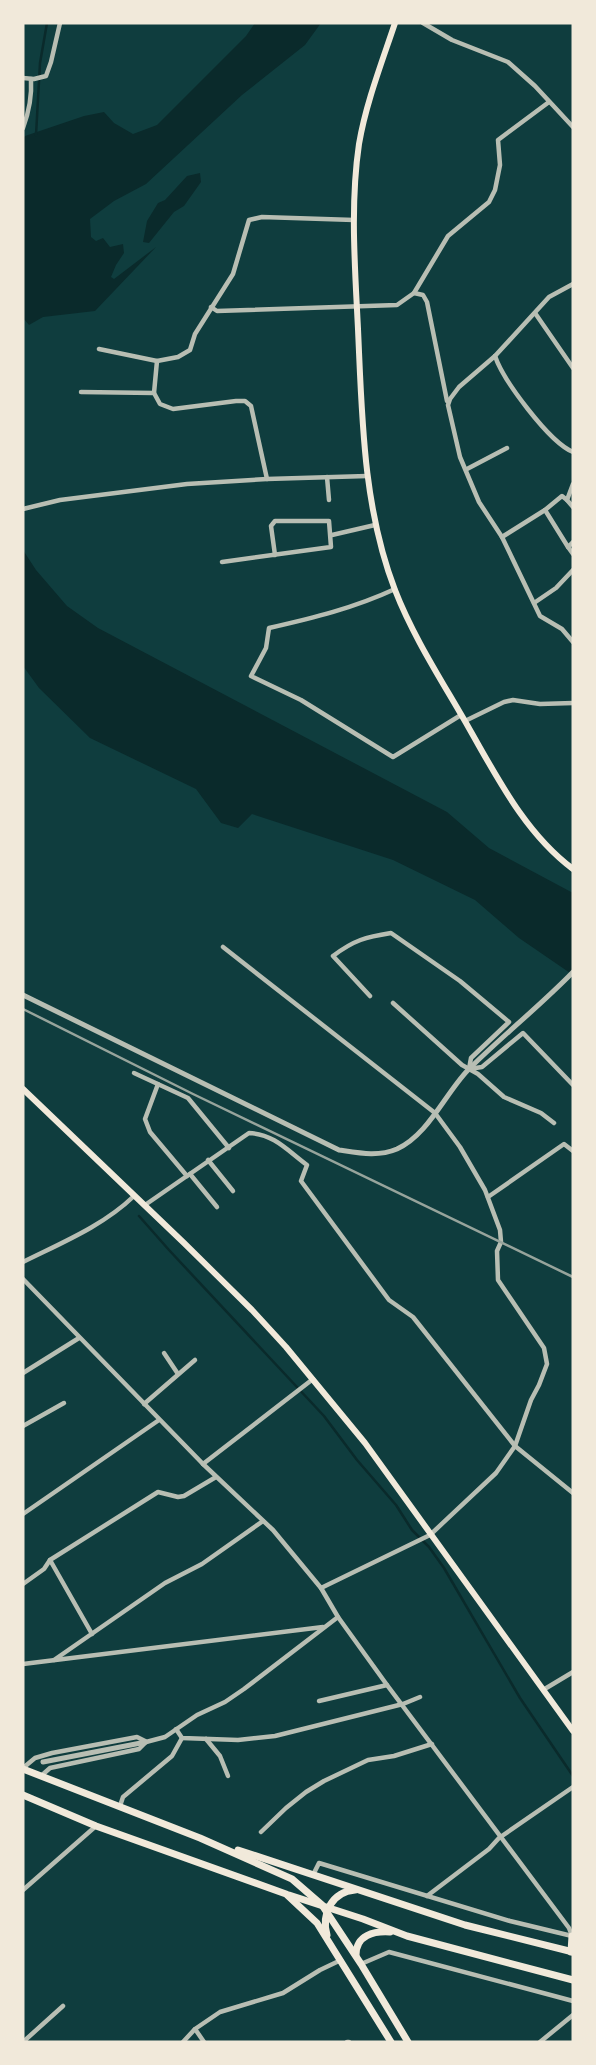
<svg xmlns="http://www.w3.org/2000/svg" width="596" height="2065" font-family="Raleway,sans-serif">
<rect width="100%" height="100%" fill="#0f3d3e"/>
<g fill="#0a2a2b">
<path d="M255 23H321L305 45 242 95 146 184 114 201 90 219 91 237 96 241 103 238 110 247 123 244 124 253 116 265 111 277 114 279 156 247 95 311 43 317 29 325 23 318V139L25 136 84 116 104 112 114 123 133 134 157 125 246 36Z"/>
<path d="M200 173 201 182 184 206 174 212 149 243 143 242 147 221 158 203 165 200 187 176Z"/>
<path d="M23 550 36 570 67 606 98 628 447 812 489 848 573 893V975L519 938 475 900 393 860 252 814 238 828 221 823 196 789 90 738 39 688 23 666Z"/>
</g>
<g fill="none" stroke-linecap="round" stroke-linejoin="round">
<g stroke="#0a2a2b" stroke-width="2.5">
<path d="M36 135 40 63 47 23"/>
<path d="M139 1216 169 1250 324 1416 357 1460 396 1505 412 1530 429 1547 444 1568 520 1698 573 1776"/>
</g>
<g stroke="#b8beb3" stroke-width="4.5">
<path d="M423 23 452 40 508 62 535 86 573 127"/>
<path d="M23 78 34 79 46 76 51 62 60 23"/>
<path d="M23 128C29 112 32 96 31 79"/>
<path d="M573 284 549 297 495 356 459 387 450 399 448 405 460 457 479 502 502 537 540 616 562 629 573 642"/>
<path d="M414 293 423 295 427 302 447 401"/>
<path d="M211 307 217 311 397 305 414 293 448 236 489 202 495 190 500 165 498 140 549 102"/>
<path d="M535 313 573 368"/>
<path d="M99 349 157 361 178 357 190 350 195 334 233 274 249 220 262 217 354 220"/>
<path d="M495 356C503 380 549 442 573 452"/>
<path d="M81 392 154 393 160 404 173 409 236 401H245L251 406 267 479"/>
<path d="M154 393 157 361"/>
<path d="M467 469 507 448"/>
<path d="M327 477 329 500"/>
<path d="M573 484 567 500 573 507"/>
<path d="M567 500 562 496 545 510 568 547 573 542"/>
<path d="M23 509 60 500 187 484 267 479 367 476"/>
<path d="M332 535 375 525"/>
<path d="M502 537 545 510"/>
<path d="M568 547 573 554"/>
<path d="M222 562 331 547 329 521H275L271 526 275 555"/>
<path d="M395 589C354 608 313 618 269 628L266 648 251 676 301 700 393 757 461 715"/>
<path d="M534 603 556 588 573 570"/>
<path d="M465 721 504 702 513 700 540 704 573 703"/>
<path d="M223 947 435 1113 460 1147 485 1190 500 1230 501 1242 497 1251 498 1280 544 1348 547 1364 539 1385 531 1400 515 1446 496 1473 430 1535 321 1588"/>
<path d="M370 996 333 956C354 940 366 937 391 933L460 981 509 1022 471 1058 469 1069 482 1067 523 1033 573 1085"/>
<path d="M393 1003 462 1065 478 1074 504 1097 541 1113 554 1123"/>
<path d="M134 1073 188 1098 229 1148"/>
<path d="M158 1084 145 1119 150 1132 187 1176"/>
<path d="M208 1160 233 1191"/>
<path d="M190 1174 217 1207"/>
<path d="M488 1197 564 1144 573 1151"/>
<path d="M145 1205 249 1133C274 1134 288 1151 307 1165L301 1181 389 1300 413 1317 515 1446 573 1493"/>
<path d="M23 1262C61 1243 103 1226 134 1196"/>
<path d="M23 1279 203 1464 273 1530 321 1588 338 1617 387 1685 569 1928 572 1936"/>
<path d="M164 1353 178 1374"/>
<path d="M23 1373 79 1338"/>
<path d="M144 1404 195 1360"/>
<path d="M23 1426 64 1403"/>
<path d="M203 1464 313 1379"/>
<path d="M23 1514 159 1420"/>
<path d="M50 1560 92 1634"/>
<path d="M23 1584 44 1569 50 1560 158 1492 178 1497 184 1496 216 1477"/>
<path d="M54 1660 165 1583 202 1564 263 1521"/>
<path d="M23 1664 323 1627"/>
<path d="M543 1690 573 1672"/>
<path d="M319 1701 387 1685"/>
<path d="M176 1729 182 1738 238 1740 275 1736 403 1704 420 1697"/>
<path d="M206 1739 220 1756 228 1776"/>
<path d="M23 1768 35 1758 52 1753 137 1737 145 1741"/>
<path d="M41 1776 50 1768 139 1749 146 1742 165 1737 197 1715 225 1702 244 1689 338 1617"/>
<path d="M120 1806 123 1797 172 1756 182 1738"/>
<path d="M261 1832 286 1808 306 1792 324 1781 368 1760 394 1756 432 1744"/>
<path d="M313 1875 319 1863 510 1921 572 1936"/>
<path d="M23 1890 96 1826"/>
<path d="M427 1896 489 1849 499 1838 573 1787"/>
<path d="M361 1964 389 1952 573 2001"/>
<path d="M195 2029 204 2042"/>
<path d="M23 2042 63 2006"/>
<path d="M183 2042 195 2029 220 2012 283 1993 320 1970 341 1960"/>
<path d="M347 2042H349"/>
<path d="M540 2042 573 2015"/>
</g>
<g stroke="#b8beb3" stroke-width="5">
<path d="M23 995 339 1150C359 1153 378 1157 397 1149 428 1135 445 1094 468 1070 502 1036 540 1006 573 972"/>
<path d="M43 1762 146 1742"/>
</g>
<g stroke="#f1e9da" stroke-width="6">
<path d="M395 23C382 62 366 103 359 144 350 205 355 268 358 329 362 417 363 507 395 590 414 639 444 684 470 730 498 779 526 834 573 869"/>
<path d="M23 1089 184 1243 252 1310 286 1347 365 1443 573 1731"/>
</g>
<g stroke="#f1e9da" stroke-width="7">
<path d="M23 1769 200 1838 292 1879 322 1905 361 1964 408 2042"/>
<path d="M23 1795 96 1826 286 1894 317 1923 391 2042"/>
<path d="M238 1850 465 1925 573 1952"/>
<path d="M289 1895 363 1919 407 1936 573 1980"/>
<path d="M327 1935C321 1913 332 1892 355 1890"/>
<path d="M571 1952 572 1936"/>
<path d="M356 1955C356 1935 374 1931 390 1932"/>
</g>
<path stroke="#97a49c" stroke-width="2.5" d="M23 1009 193 1094 573 1277"/>
</g>
<rect width="596" height="2065" fill="none" stroke="#f1e9da" stroke-width="49"/>
</svg>
